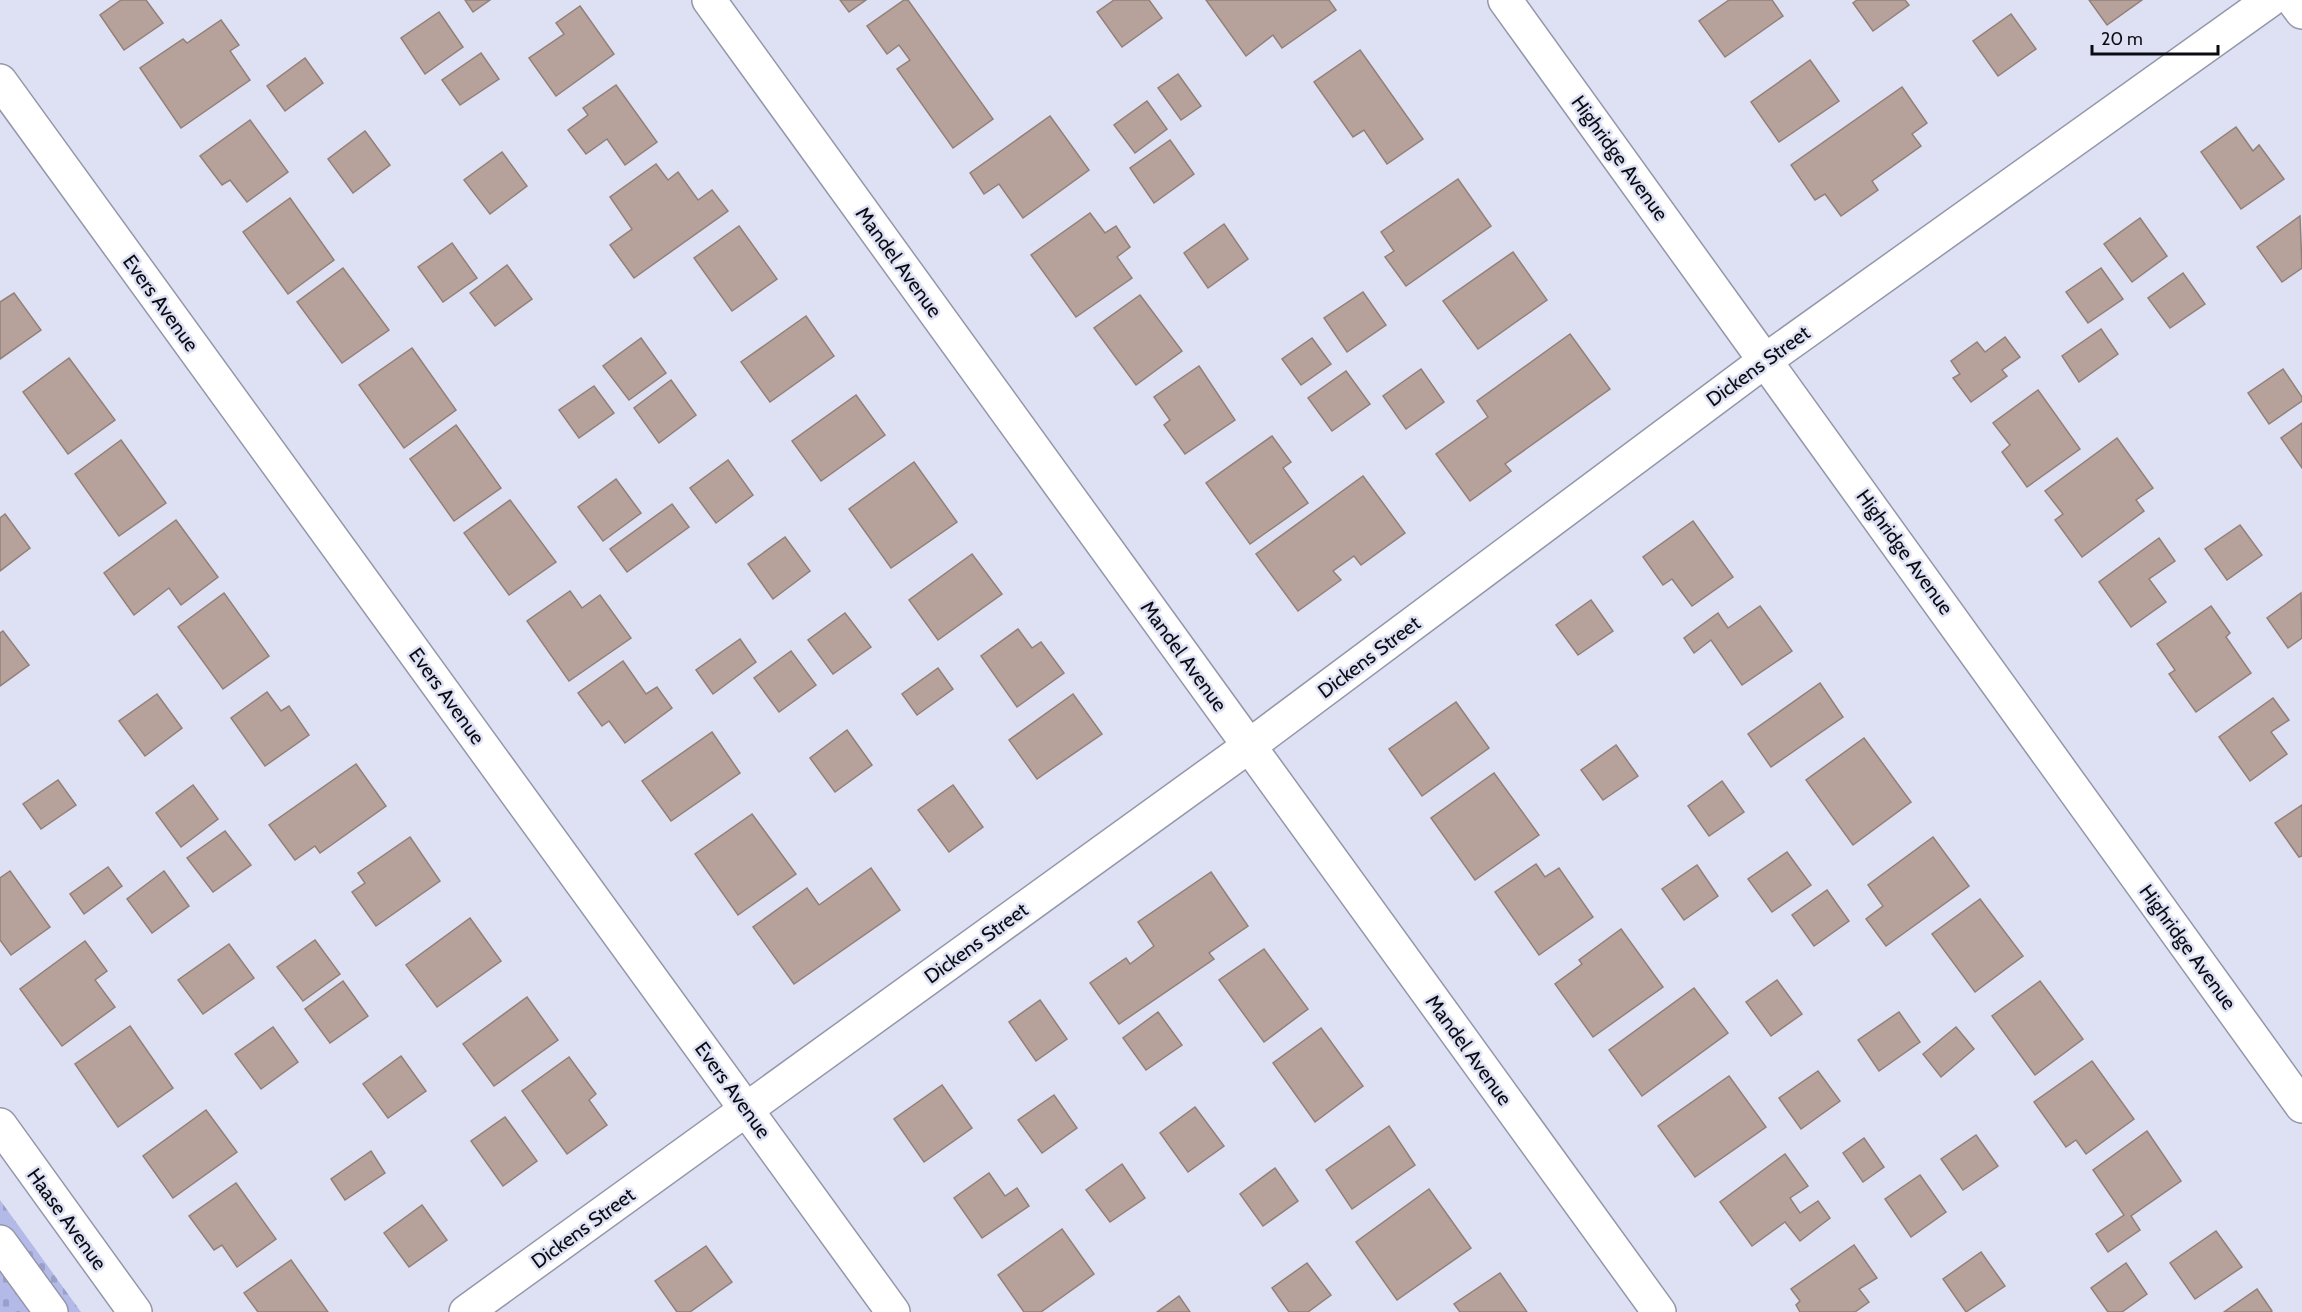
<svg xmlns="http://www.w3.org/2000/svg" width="2302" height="1312" font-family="Cabin,sans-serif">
<defs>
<pattern id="cemetery-stones" width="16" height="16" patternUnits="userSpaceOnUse" patternTransform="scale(1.5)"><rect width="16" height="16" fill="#b3bae8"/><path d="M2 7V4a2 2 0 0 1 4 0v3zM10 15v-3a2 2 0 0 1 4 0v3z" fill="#999fc6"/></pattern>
</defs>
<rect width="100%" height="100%" fill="#dee1f4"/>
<path fill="url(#cemetery-stones)" d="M0 1200 81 1312H0Z"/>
<g fill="#b6a29a" stroke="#938078" stroke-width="1.5">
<path d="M121 0H146L163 23 124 50 100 15Z"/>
<path d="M465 0H490L473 12Z"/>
<path d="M840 0H866L849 12Z"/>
<path d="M904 0H908L993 119 953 148 897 69 910 60 899 45 887 54 867 26Z"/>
<path d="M1114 0H1149L1162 18 1122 47 1097 12Z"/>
<path d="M1206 0H1329L1336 10 1282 48 1273 35 1246 56Z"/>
<path d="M1729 0H1772L1783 16 1725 57 1699 21Z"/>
<path d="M1857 0H1905L1909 5 1873 31 1853 3Z"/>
<path d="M2089 0H2142L2107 25Z"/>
<path d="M580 6 614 54 556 96 529 58 564 34 556 23Z"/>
<path d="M439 12 463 47 425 74 401 38Z"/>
<path d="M2011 14 2036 49 1998 76 1973 41Z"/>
<path d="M221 20 239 45 230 51 250 80 181 128 140 68 183 39 187 43Z"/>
<path d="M1360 50 1423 139 1387 164 1364 130 1353 137 1314 82Z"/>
<path d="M481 53 499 79 460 105 442 80Z"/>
<path d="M305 58 323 83 285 111 267 86Z"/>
<path d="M1810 60 1839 101 1779 142 1751 102Z"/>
<path d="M1178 74 1201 106 1181 120 1158 88Z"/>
<path d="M616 85 657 142 625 165 607 139 586 154 568 130 588 115 583 108Z"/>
<path d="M1902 87 1927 123 1912 134 1921 146 1872 181 1878 190 1841 216 1825 194 1815 200 1791 165Z"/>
<path d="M1147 101 1167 129 1135 153 1114 125Z"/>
<path d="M1050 116 1089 170 1023 218 999 184 984 194 970 173Z"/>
<path d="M250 120 288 172 247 202 230 180 222 185 200 156Z"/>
<path d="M2236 127 2253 151 2259 145 2284 179 2241 209 2201 152Z"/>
<path d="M365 131 390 165 353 193 328 159Z"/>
<path d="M1170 140 1194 174 1154 203 1130 168Z"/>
<path d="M502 152 527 186 490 214 464 180Z"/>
<path d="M656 164 668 180 678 172 698 200 712 190 728 211 634 278 610 245 632 229 610 197Z"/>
<path d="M1458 179 1491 226 1406 286 1385 257 1394 251 1381 232Z"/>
<path d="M290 198 334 260 288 294 243 232Z"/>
<path d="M1090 213 1105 233 1116 226 1130 247 1117 257 1132 278 1076 317 1031 255Z"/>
<path d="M2300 216 2302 268 2282 282 2257 247Z"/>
<path d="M2140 218 2167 256 2132 282 2104 244Z"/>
<path d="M1224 224 1248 259 1208 288 1184 253Z"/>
<path d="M739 226 777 279 732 311 694 258Z"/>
<path d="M452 243 477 278 443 302 418 267Z"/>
<path d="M1513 252 1547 300 1478 349 1443 301Z"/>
<path d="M507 265 532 299 495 326 470 293Z"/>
<path d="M343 268 389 330 342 363 297 302Z"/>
<path d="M2101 268 2123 299 2088 323 2066 292Z"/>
<path d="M2183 273 2205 304 2170 328 2148 298Z"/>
<path d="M1363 292 1386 325 1347 352 1324 318Z"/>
<path d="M14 293 41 330 0 359V302Z"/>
<path d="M1140 295 1182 351 1136 385 1094 328Z"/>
<path d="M806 316 834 356 770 402 741 362Z"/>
<path d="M2101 329 2118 354 2079 382 2062 356Z"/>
<path d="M1570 334 1610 389 1505 464 1511 471 1470 501 1436 454 1488 417 1477 401Z"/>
<path d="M2005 337 2020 357 2002 370 2007 376 1971 402 1953 378 1960 374 1951 361 1977 342 1985 352Z"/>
<path d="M641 338 666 373 629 400 603 366Z"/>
<path d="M1312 338 1331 364 1301 385 1282 359Z"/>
<path d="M412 348 456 410 404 448 359 385Z"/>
<path d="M69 358 115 420 68 454 23 392Z"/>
<path d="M1199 366 1235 420 1185 454 1164 425 1170 420 1154 397Z"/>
<path d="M1421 369 1444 402 1406 429 1383 396Z"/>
<path d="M2283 369 2302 397V401L2269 424 2248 393Z"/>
<path d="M1346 371 1370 404 1332 431 1308 398Z"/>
<path d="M671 380 696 415 659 443 634 408Z"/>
<path d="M594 386 614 413 579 438 559 410Z"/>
<path d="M2038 390 2080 449 2027 487 2002 452 2010 445 1993 423Z"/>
<path d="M856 395 885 435 821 481 792 441Z"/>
<path d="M2302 423V468L2281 438Z"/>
<path d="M456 425 501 488 454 521 410 459Z"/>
<path d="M1272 436 1291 462 1283 468 1308 503 1250 544 1206 483Z"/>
<path d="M2117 438 2153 488 2136 500 2144 511 2082 557 2055 520 2063 514 2045 491Z"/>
<path d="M121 440 166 503 119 536 75 474Z"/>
<path d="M728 460 753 495 716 523 690 488Z"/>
<path d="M914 462 957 522 891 568 849 509Z"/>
<path d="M1363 476 1405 533 1361 565 1354 556 1333 571 1341 580 1298 611 1256 554Z"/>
<path d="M616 479 641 513 603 541 578 507Z"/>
<path d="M510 500 556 562 509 595 464 533Z"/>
<path d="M672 504 689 527 627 572 610 549Z"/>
<path d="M5 514 30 548 0 571V518Z"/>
<path d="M176 520 218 577 181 605 169 588 134 615 104 573Z"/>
<path d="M1693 521 1733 577 1692 606 1672 579 1663 585 1643 557Z"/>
<path d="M2240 525 2262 555 2227 580 2205 549Z"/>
<path d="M785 537 810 571 773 599 748 564Z"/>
<path d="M2159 538 2175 561 2149 579 2166 602 2131 627 2099 582Z"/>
<path d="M972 554 1002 594 938 640 909 600Z"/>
<path d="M570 591 582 608 600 595 631 638 569 681 527 621Z"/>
<path d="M224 593 269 656 223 689 178 627Z"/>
<path d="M2301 593 2302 638 2288 648 2267 618Z"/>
<path d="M1591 600 1613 631 1578 655 1556 625Z"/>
<path d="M1760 606 1792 651 1742 685 1711 640 1694 653 1684 638 1718 613 1728 628Z"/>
<path d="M2211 606 2230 633 2226 637 2251 673 2196 712 2169 674 2175 670 2157 644Z"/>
<path d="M845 613 871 647 833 674 808 640Z"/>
<path d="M1018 629 1032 648 1041 642 1064 673 1017 707 981 656Z"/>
<path d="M3 631 29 665 0 686V633Z"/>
<path d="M740 639 756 662 713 694 696 670Z"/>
<path d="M791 651 816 685 779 712 754 678Z"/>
<path d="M623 661 646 694 657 687 672 708 625 743 609 721 602 726 578 693Z"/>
<path d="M938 668 953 689 917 715 902 694Z"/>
<path d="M1820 683 1843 717 1771 767 1748 734Z"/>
<path d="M267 692 281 711 289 706 309 735 265 766 231 718Z"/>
<path d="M157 694 182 728 145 756 119 721Z"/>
<path d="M1073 694 1102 734 1037 779 1009 740Z"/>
<path d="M2273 698 2289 720 2271 732 2287 754 2250 781 2219 737Z"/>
<path d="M1456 702 1489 748 1422 796 1389 749Z"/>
<path d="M847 730 872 765 835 792 810 758Z"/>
<path d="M712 732 740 773 671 821 642 781Z"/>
<path d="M1864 738 1911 802 1853 845 1806 780Z"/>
<path d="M1616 745 1638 776 1603 800 1581 770Z"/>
<path d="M356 764 386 806 320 853 315 846 295 860 269 825Z"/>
<path d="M1494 773 1539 835 1475 880 1431 818Z"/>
<path d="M58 780 76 805 41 829 23 804Z"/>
<path d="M1722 781 1744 812 1709 836 1688 806Z"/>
<path d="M193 785 218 819 181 847 156 813Z"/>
<path d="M953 785 983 827 949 852 918 810Z"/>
<path d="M2302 805V856L2299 857 2275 823Z"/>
<path d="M752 814 796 874 738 915 695 854Z"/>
<path d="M225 831 251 865 213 892 187 858Z"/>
<path d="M410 837 440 881 376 926 352 892 365 883 358 873Z"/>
<path d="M1933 837 1969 886 1886 946 1866 919 1883 906 1868 885Z"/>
<path d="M1787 852 1811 885 1772 912 1748 879Z"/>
<path d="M1536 864 1545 877 1559 868 1593 917 1539 955 1495 892Z"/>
<path d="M1697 865 1718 896 1684 920 1662 889Z"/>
<path d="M108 867 122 886 84 914 70 894Z"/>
<path d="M871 868 900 910 794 984 753 927 807 888 819 905Z"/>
<path d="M10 871 50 927 11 955 0 940V878Z"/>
<path d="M164 871 189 906 152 933 127 899Z"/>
<path d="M1211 872 1248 926 1209 953 1214 959 1119 1024 1090 983 1126 958 1130 964 1154 946 1138 922Z"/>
<path d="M1827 890 1849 921 1814 946 1792 915Z"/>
<path d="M1980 899 2023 956 1975 992 1932 934Z"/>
<path d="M470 918 501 961 437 1007 406 965Z"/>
<path d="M1621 929 1663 987 1593 1037 1555 984 1582 964 1579 960Z"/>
<path d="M315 940 340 974 303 1001 277 967Z"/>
<path d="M85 941 107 971 95 980 115 1007 62 1046 20 989Z"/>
<path d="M229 944 254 978 203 1014 178 980Z"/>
<path d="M1264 949 1308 1009 1264 1042 1219 980Z"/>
<path d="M1777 980 1802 1014 1771 1036 1746 1002Z"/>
<path d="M343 981 368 1016 330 1043 305 1009Z"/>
<path d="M2040 981 2083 1039 2035 1075 1992 1016Z"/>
<path d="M1694 988 1728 1033 1642 1096 1609 1050Z"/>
<path d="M527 997 558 1040 494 1086 463 1044Z"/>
<path d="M1040 1000 1067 1039 1036 1061 1009 1022Z"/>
<path d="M1158 1012 1182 1045 1146 1070 1123 1038Z"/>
<path d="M1899 1012 1920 1042 1879 1071 1858 1040Z"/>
<path d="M130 1026 173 1088 118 1127 75 1064Z"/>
<path d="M273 1027 298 1062 261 1089 235 1054Z"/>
<path d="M1956 1027 1974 1049 1941 1077 1923 1054Z"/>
<path d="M1321 1028 1363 1086 1315 1122 1273 1063Z"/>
<path d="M401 1056 426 1091 388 1118 363 1084Z"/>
<path d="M569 1057 596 1094 589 1100 607 1125 567 1154 522 1091Z"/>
<path d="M2092 1061 2134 1119 2086 1154 2076 1140 2066 1147 2034 1102Z"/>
<path d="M1818 1071 1840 1101 1801 1129 1779 1098Z"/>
<path d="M1729 1076 1766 1127 1695 1177 1658 1126Z"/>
<path d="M942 1085 972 1128 924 1162 894 1119Z"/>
<path d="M1054 1095 1077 1128 1042 1153 1018 1120Z"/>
<path d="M1195 1107 1224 1146 1188 1172 1160 1133Z"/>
<path d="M206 1110 237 1152 173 1198 143 1156Z"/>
<path d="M505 1117 537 1161 503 1186 471 1141Z"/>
<path d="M1389 1126 1415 1165 1352 1209 1326 1170Z"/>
<path d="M2147 1131 2181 1181 2131 1216 2140 1230 2108 1252 2096 1234 2124 1215 2093 1170Z"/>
<path d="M1976 1135 1998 1166 1963 1190 1941 1159Z"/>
<path d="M1864 1138 1884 1167 1863 1182 1843 1153Z"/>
<path d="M371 1151 385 1173 345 1200 331 1179Z"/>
<path d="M1785 1154 1808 1186 1790 1198 1800 1213 1818 1201 1830 1218 1800 1241 1785 1222 1752 1246 1720 1202Z"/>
<path d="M1122 1164 1145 1198 1110 1222 1086 1190Z"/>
<path d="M1275 1168 1298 1201 1263 1226 1240 1194Z"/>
<path d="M989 1173 1005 1196 1017 1188 1029 1206 982 1238 954 1198Z"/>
<path d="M1920 1175 1946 1212 1911 1237 1885 1199Z"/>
<path d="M236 1183 276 1239 237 1267 222 1245 214 1250 189 1216Z"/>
<path d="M1429 1189 1471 1248 1397 1300 1356 1242Z"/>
<path d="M422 1205 447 1240 409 1267 384 1233Z"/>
<path d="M1062 1229 1094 1274 1041 1312H1024L998 1275Z"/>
<path d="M2216 1231 2242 1267 2195 1299 2170 1263Z"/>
<path d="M1854 1245 1877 1278 1859 1289 1869 1302 1855 1312H1800L1796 1305 1800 1301 1791 1289Z"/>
<path d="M706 1246 732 1282 690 1312H677L655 1281Z"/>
<path d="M1981 1252 2005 1286 1966 1312 1943 1279Z"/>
<path d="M291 1260 328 1312H258L244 1293Z"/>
<path d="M1307 1263 1331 1295 1308 1312H1289L1272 1288Z"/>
<path d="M2126 1263 2147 1294 2122 1312H2108L2091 1288Z"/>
<path d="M1500 1273 1527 1312H1460L1454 1304Z"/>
<path d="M2257 1289 2272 1311 2270 1312H2224Z"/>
<path d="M1179 1296 1190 1312H1157Z"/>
</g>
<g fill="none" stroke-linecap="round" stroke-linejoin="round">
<defs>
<g id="minor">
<path d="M709 0 1659 1312"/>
<path d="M1505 0 2302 1106"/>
<path d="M2293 0 2302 12"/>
<path d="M0 81 893 1312"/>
<path d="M0 1125 135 1312"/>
<path d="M0 1242 51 1312"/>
<path d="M466 1312 1249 746 1766 360 2270 0"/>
</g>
</defs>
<use href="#minor" stroke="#9497a9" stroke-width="36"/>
<use href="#minor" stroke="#fff" stroke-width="33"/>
</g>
<g text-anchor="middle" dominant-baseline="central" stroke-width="5" stroke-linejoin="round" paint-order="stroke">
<g font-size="20" fill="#0b0c12" stroke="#dee1f4">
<text transform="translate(1620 158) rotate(54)">Highridge Avenue</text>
<text transform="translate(899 262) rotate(54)">Mandel Avenue</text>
<text transform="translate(161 303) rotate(54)">Evers Avenue</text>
<text transform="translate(1758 366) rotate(-36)">Dickens Street</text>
<text transform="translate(1905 552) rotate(54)">Highridge Avenue</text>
<text transform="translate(1184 656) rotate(54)">Mandel Avenue</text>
<text transform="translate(1369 657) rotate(-37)">Dickens Street</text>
<text transform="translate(447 696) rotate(54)">Evers Avenue</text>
<text transform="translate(976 943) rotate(-36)">Dickens Street</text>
<text transform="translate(2188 947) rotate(54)">Highridge Avenue</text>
<text transform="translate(1469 1050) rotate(54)">Mandel Avenue</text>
<text transform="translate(733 1090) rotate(54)">Evers Avenue</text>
<text transform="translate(67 1219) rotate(54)">Haase Avenue</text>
<text transform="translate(583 1228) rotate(-36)">Dickens Street</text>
</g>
</g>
<path d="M2092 45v9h126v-9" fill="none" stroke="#0b0c12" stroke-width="3"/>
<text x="2101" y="45" font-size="18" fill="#0b0c12" stroke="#dee1f4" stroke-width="4.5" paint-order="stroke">20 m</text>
</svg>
